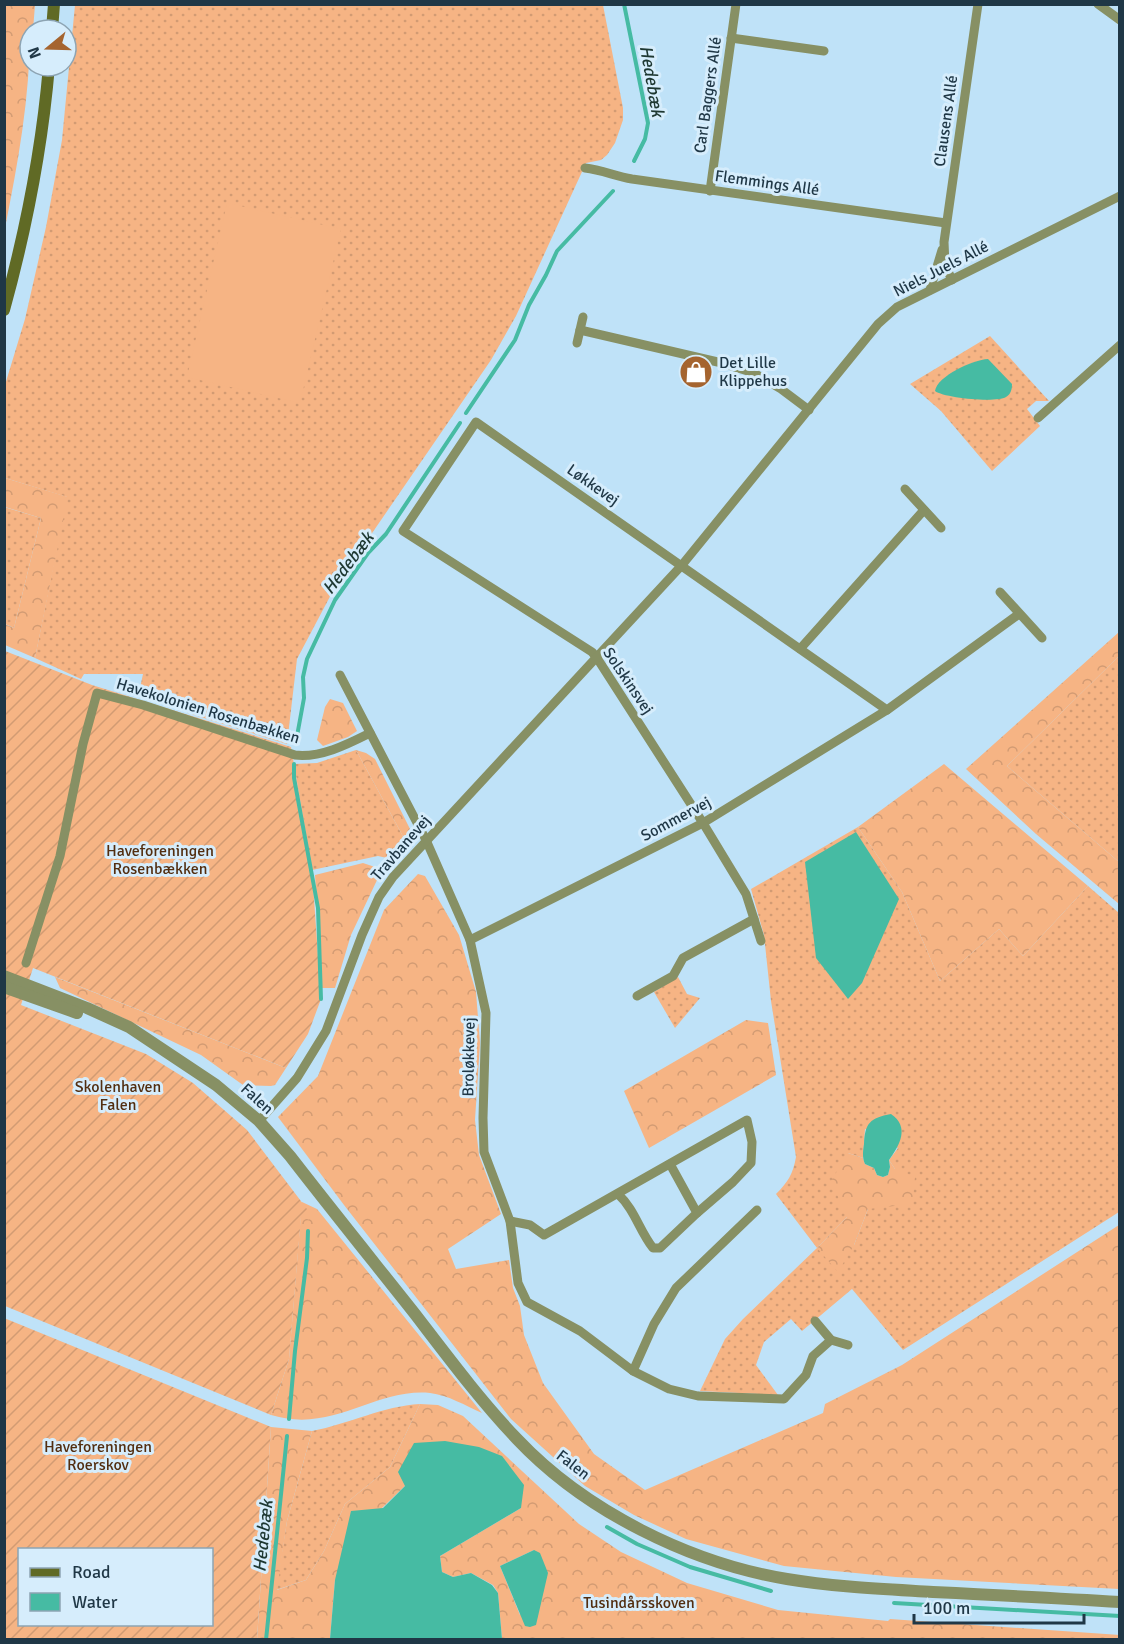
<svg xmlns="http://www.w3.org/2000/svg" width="1124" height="1644" font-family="Signika,sans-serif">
<defs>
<pattern id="grass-dots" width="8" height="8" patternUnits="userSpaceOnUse" patternTransform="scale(1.5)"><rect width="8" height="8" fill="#f6b484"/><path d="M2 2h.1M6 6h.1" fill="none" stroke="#d29b73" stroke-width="1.8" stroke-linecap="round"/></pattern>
<pattern id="forest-crowns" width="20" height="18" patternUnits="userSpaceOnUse" patternTransform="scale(1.5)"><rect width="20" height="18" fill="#f6b484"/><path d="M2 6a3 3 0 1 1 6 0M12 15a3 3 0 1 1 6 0" fill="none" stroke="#d29b73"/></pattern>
<pattern id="garden-furrows" width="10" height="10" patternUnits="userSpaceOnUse" patternTransform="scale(1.5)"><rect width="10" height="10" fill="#f6b484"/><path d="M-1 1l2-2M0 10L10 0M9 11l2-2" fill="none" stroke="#d29b73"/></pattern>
</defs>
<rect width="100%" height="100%" fill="#bfe2f8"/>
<g fill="url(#grass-dots)" fill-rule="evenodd">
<path d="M75 5H603L623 108V120L615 143 607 155 601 160 586 163 516 316 491 360 335 587 297 659 287 744 188 713 176 694 162 690 150 697 140 688 143 674H84L81 679 35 658 67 497 5 478V385L25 319 46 227 62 140Z"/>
<path d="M990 336 1049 401H1036L1027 409 1040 426 992 471 941 411 910 384Z"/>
<path d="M4 507 41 518 14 628 5 624Z"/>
<path d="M1119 656V862L1007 766Z"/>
<path d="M356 750 405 840 400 852 387 858 378 856 312 870 294 764 317 763Z"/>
<path d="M858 827 902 892 940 981 999 929 1023 956 1088 886 1119 913V1212L903 1350 852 1289 802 1331 791 1319 764 1342 756 1365 778 1395 700 1391 725 1339 743 1319 817 1248 776 1194C788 1182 793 1174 796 1157L771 1001 764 935 751 889ZM865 1129 898 1148 889 1160 895 1169 868 1209 854 1245 817 1248 847 1217 848 1153 863 1158Z"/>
<path d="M678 977 687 994 700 998 675 1028 654 992Z"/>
<path d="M420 1404 390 1467 345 1504 324 1551 306 1580 276 1590 287 1521 312 1431C349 1424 383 1406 420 1404Z"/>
</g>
<g fill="url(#forest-crowns)" fill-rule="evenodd">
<path d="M5 4 35 5 33 30H30C30 97 18 163 5 228Z"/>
<path d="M5 478 68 497 35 658 5 645 4 624 14 628 41 518 5 507Z"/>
<path d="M1119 632V656L1007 766 1119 862V904L1036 834 966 769Z"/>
<path d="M330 699 343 703 357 731 348 737 323 746 317 740 325 707Z"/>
<path d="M356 750 366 753 375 759 410 829 405 840Z"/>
<path d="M944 764 1088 886 1023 956 999 929 940 981 902 892 858 827Z"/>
<path d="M363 863 375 867 378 878 351 935 335 988H322L315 875Z"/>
<path d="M418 874 425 876 459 935 476 992 480 1043 475 1120 479 1155 501 1214 448 1249 456 1269 509 1260 513 1288 520 1306 524 1335 543 1383 594 1454 645 1490 823 1413 825 1404 902 1365 1119 1225V1589L896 1577 784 1566 686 1539 634 1515 585 1486 511 1419 344 1205 278 1117 318 1076 384 910Z"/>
<path d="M55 977 286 1068 275 1085 271 1086 243 1085 201 1055 60 988Z"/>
<path d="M746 1020 768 1023 776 1075 649 1148 624 1091Z"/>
<path d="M848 1153 863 1158 865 1164 874 1168 877 1175 883 1177 888 1175 890 1167 889 1160 895 1169 915 1177 912 1204 868 1209 854 1245 838 1272 817 1248 847 1217 831 1181Z"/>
<path d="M302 1202 317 1209 482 1413C466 1406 448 1395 430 1393 374 1388 334 1434 271 1415L289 1359Z"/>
<path d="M420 1404 438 1405 463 1416 579 1524 621 1552 687 1583 778 1610 888 1621 890 1619 1120 1635 1119 1640 502 1639 498 1593 493 1585 471 1573 453 1577 442 1572 440 1556 521 1508 405 1486 382 1508 335 1580 330 1639 257 1640 271 1427 312 1431 287 1521 277 1590 306 1580 324 1551 345 1504 390 1467ZM534 1550 520 1615 500 1566Z"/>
</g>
<g fill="url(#garden-furrows)" fill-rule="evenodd">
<path d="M5 651 92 685 291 747 312 870 321 999 308 1034 286 1068 33 968 21 1005 146 1054 193 1083 247 1130 310 1213V1220L301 1217 289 1359 271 1415 5 1306Z"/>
<path d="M4 1318 271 1427 257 1639H5ZM20 1550H212V1624H20Z"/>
</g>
<path fill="#f6b484" d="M227 203 341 229 300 403 187 377Z"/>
<g fill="#46bba3">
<path d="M988 359 1012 384C1012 389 1011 394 1006 397 996 403 944 398 935 391 937 376 973 360 988 359Z"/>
<path d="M856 832 899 899 862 983 848 999 816 958 805 862Z"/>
<path d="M891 1114C910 1127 900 1145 889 1160L890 1167 888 1175 883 1177 877 1175 874 1168 865 1164C862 1157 863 1151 864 1144 865 1123 870 1118 891 1114Z"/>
<path d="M445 1441 479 1447 502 1456 524 1485 521 1508 440 1556 442 1572 453 1577 471 1573 492 1585 498 1593 502 1639H330L335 1580 351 1511 383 1508 405 1486 398 1472 414 1443Z"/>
<path d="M534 1550 540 1553 548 1573 536 1625 530 1627 525 1626 500 1566Z"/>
</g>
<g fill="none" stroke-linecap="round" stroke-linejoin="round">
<g stroke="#46bba3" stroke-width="4">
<path d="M624 4 648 123 645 139 634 161"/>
<path d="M466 413 515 340 529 305 546 275 557 251 613 191"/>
<path d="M297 736 304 698 303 677 307 659 335 600 368 553 386 534 460 423"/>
<path d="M294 764V778L318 908 321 999"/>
<path d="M289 1419 295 1351 307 1258 308 1231"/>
<path d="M607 1527 637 1544 690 1567 771 1591"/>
<path d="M894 1603 1120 1616"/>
<path d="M266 1640 287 1436"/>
</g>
<g stroke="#879064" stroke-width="9">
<path d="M1098 4 1120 20"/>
<path d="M731 38 824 51"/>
<path d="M585 168C602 170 615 176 632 179L946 223"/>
<path d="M710 191 736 4"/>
<path d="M952 280 945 265 944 242 978 4"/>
<path d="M930 290 942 250"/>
<path d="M580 330 722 363 754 373 781 389 809 410"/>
<path d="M577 343 583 317"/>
<path d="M1038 418 1120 345"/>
<path d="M905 489 941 528"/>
<path d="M1000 592 1042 638"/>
<path d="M800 649 924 510"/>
<path d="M340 675 426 840 470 940 486 1013 483 1118 484 1152 510 1221 518 1283 527 1302 580 1331 633 1371 669 1389 698 1396 784 1399 806 1375 813 1356 831 1340"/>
<path d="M470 940 703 823 887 710"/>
<path d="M761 941 746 894 703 823 597 658 592 652 403 531 476 422 887 710 1019 614"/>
<path d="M26 963 60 856 83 744 97 693 143 705 295 755C321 758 348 744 370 733"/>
<path d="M637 996 673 976 683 958 754 919"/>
<path d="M259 1121 297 1078 326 1031 362 935 379 897 393 877 682 565 878 324 897 307 1120 196"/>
<path d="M618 1194C635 1210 639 1230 653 1248H660L697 1213 670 1164"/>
<path d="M510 1221 530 1225 544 1235 747 1120 752 1142 751 1163 733 1182 697 1213"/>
<path d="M815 1321 831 1340 848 1345"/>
<path d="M633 1371 654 1324 676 1288 757 1210"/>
</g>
<g stroke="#879064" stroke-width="12">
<path d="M4 976 87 1008 129 1027 216 1085 259 1121 290 1156C331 1209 373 1261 415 1314 448 1357 480 1400 517 1439 585 1511 690 1563 787 1579 835 1587 884 1589 933 1592 995 1595 1057 1598 1120 1602"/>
<path d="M4 987 77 1013"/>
</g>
<g stroke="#606a25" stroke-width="12">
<path d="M52 30 54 4"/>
<path d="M4 310C26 230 42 148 49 66"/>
</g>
</g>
<defs>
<symbol id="shop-disc" viewBox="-11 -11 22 22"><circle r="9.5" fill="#a5642f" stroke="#d6edfc"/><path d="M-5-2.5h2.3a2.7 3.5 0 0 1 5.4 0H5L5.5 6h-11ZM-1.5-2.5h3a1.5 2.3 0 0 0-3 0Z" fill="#fff"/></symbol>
</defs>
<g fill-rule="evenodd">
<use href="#shop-disc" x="677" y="353" width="38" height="38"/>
</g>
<g text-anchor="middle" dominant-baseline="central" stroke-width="6" stroke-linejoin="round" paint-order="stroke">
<g font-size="16" fill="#1f3746" stroke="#d6edfc">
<text transform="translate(708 95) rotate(-82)">Carl Baggers Allé</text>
<text transform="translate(946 121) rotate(-82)">Clausens Allé</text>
<text transform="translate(767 183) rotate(8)">Flemmings Allé</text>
<text transform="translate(941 269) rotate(-27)">Niels Juels Allé</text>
<text transform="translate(593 485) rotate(35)">Løkkevej</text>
<text transform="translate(628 681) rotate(56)">Solskinsvej</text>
<text transform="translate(208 711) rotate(17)">Havekolonien Rosenbækken</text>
<text transform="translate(676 819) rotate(-28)">Sommervej</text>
<text transform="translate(401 848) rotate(-49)">Travbanevej</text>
<text transform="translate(469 1057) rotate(-89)">Broløkkevej</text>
<text transform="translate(257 1099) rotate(42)">Falen</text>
<text transform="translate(573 1465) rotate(38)">Falen</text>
</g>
<g font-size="16" fill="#1f3746" stroke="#d6edfc" text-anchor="start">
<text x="719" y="363">Det Lille<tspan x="719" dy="18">Klippehus</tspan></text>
</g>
<g font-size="16" fill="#522e10" stroke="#d6edfc">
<text x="160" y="851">Haveforeningen<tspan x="160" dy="18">Rosenbækken</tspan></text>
<text x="118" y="1087">Skolenhaven<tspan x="118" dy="18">Falen</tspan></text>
<text x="98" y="1447">Haveforeningen<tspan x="98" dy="18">Roerskov</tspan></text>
<text x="639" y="1603">Tusindårsskoven</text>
</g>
<g font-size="18" font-style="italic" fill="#1e3832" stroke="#d6edfc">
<text transform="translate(652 81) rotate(80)">Hedebæk</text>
<text transform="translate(348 563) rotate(-53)">Hedebæk</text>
<text transform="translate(263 1536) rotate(-84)">Hedebæk</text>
</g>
</g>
<rect width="1124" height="1644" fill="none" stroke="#1f3746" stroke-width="12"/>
<rect x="18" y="1548" width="195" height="78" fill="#d6edfc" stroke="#8da4b3" stroke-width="1.5"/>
<rect x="30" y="1568" width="30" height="9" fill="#606a25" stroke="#8da4b3" stroke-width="1.5"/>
<text x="72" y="1578" font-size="18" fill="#1f3746">Road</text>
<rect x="30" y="1593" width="30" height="18" fill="#46bba3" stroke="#8da4b3" stroke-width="1.5"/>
<text x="72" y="1608" font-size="18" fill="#1f3746">Water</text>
<g transform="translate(48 48) rotate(251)"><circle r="28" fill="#d6edfc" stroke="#8da4b3" stroke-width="1.5"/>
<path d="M0-4.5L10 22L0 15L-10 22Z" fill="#a5642f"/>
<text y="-9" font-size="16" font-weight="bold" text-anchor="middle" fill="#1f3746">N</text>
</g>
<path d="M914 1614v9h170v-9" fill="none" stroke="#1f3746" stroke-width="3"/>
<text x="923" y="1614" font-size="18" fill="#1f3746" stroke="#d6edfc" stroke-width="4.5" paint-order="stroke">100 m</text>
</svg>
